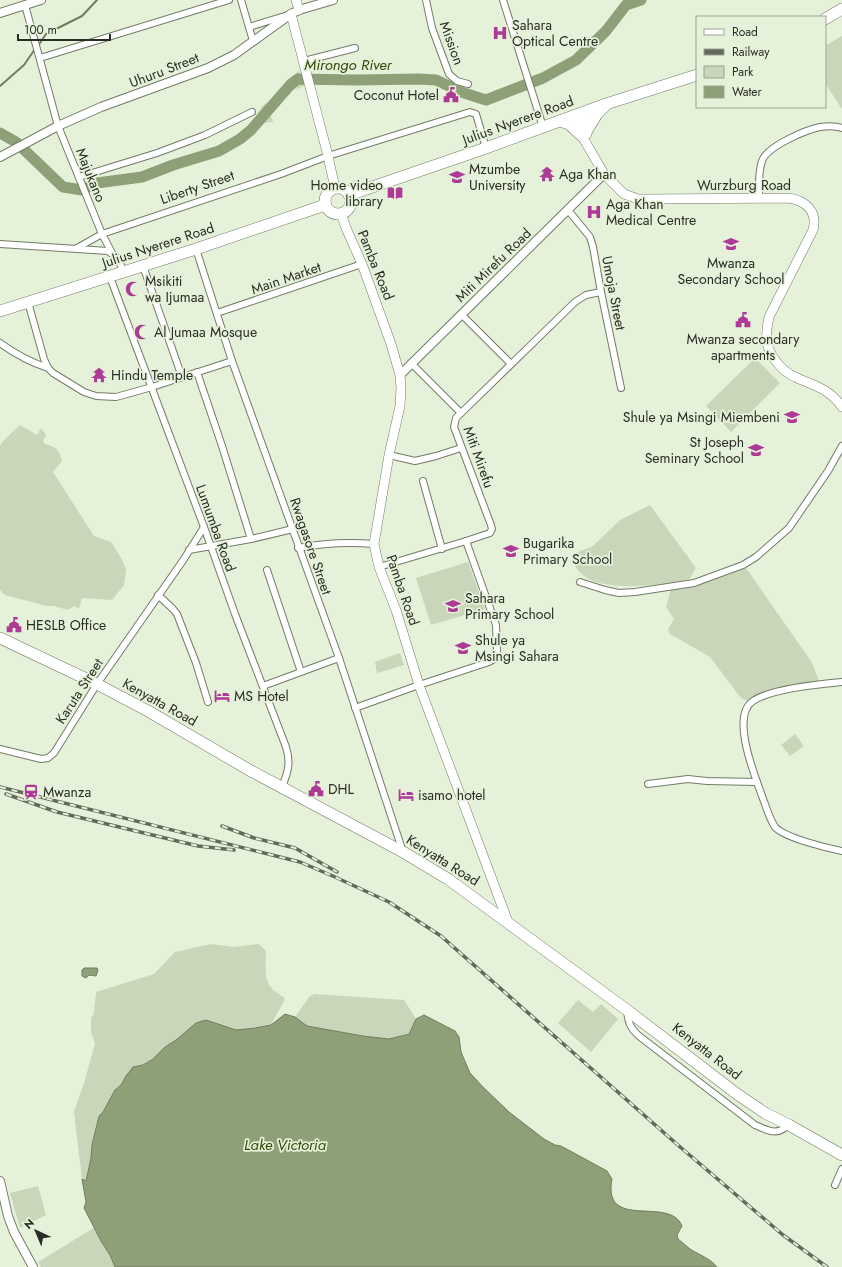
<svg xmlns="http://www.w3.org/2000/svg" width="842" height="1267" font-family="Jost,sans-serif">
<rect width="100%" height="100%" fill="#e6f1da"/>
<g fill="#c9d6b9">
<path d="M842 36V109L825 83V46Z"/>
<path d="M299 70 304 86 286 93 279 103 270 113 273 122 261 123 253 130 254 134H248V126L251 125 262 106 275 97Z"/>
<path d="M755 358 780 383 731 432 706 406Z"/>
<path d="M20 425 37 435 41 428 46 435 43 441 45 444C57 447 59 450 62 461L53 472 94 536 111 542 120 556 126 569 124 585 112 600 82 598 79 609 74 606 68 610 54 606H47L5 595 0 590V446C5 438 13 432 20 425Z"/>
<path d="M650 505 696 568 689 580C661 584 596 596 577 569 574 565 573 560 571 555L593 546 620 520Z"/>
<path d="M468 562 485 609 431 625 416 578Z"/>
<path d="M746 568 811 661 820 683 764 693 748 701 741 698 710 657 670 634 668 629 674 619 666 607 671 589 704 583Z"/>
<path d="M400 653 404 665 377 673 375 662Z"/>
<path d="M795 734 804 746 790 756 781 745Z"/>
<path d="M211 944 234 947 259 944 266 951C266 965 263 978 272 989 276 993 282 995 285 999L271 1025 236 1030 206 1020 196 1023 176 1040 165 1047 153 1059 143 1065 133 1067 126 1076 121 1085 115 1090 103 1112 99 1116 92 1145 91 1158 86 1182 82 1179 74 1112 85 1080 95 1043 91 1032V1018L94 1013 96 992 154 974 175 952Z"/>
<path d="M315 994 404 1000 416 1019 409 1033 389 1039 363 1036 307 1026 295 1017 310 996Z"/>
<path d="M578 1000 593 1012 601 1004 618 1019 591 1052 558 1023Z"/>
<path d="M38 1186 46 1215 20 1228 10 1193Z"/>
<path d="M97 1226 118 1267H41L38 1262Z"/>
</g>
<g fill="#8ea078" stroke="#707e5f">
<path d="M84 968H97L98 970 96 976 89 975 86 978 82 976V970Z"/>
<path d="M285 1014 295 1017 307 1026 363 1036 389 1039 409 1034 416 1019 424 1015 455 1031 459 1037 461 1052 470 1073 483 1087 509 1112 544 1139 555 1145 561 1146 607 1171 612 1179C602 1232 670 1195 682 1226L677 1235 678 1239C682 1242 686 1246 690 1249 699 1255 710 1258 717 1267H115L110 1255 101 1241 84 1208 86 1202 82 1179 86 1181 91 1158 92 1145 99 1116 103 1112 115 1090 121 1085 126 1076 133 1067 143 1065 153 1059 165 1047 176 1040 196 1023 206 1020 236 1030 255 1028 271 1025Z"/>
</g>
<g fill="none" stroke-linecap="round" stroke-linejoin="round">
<g stroke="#707e5f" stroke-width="2">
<path d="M38 46 46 34 82 16 97 0"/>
<path d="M0 86 24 65 35 49"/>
</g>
<path stroke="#8ea078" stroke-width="11" d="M0 133 16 142 63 187 82 190 97 183 142 177 173 165 219 151 240 139 251 130 291 84 298 79 357 80 419 79 436 80 464 93 486 100 543 78 576 60 606 31 626 5 641 0"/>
<defs>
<g id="minor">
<path d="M241 0 253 41"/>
<path d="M426 0 432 28 449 74 457 81 468 84"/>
<path d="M503 0 543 127"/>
<path d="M25 5 58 126 102 234 112 253"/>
<path d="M249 27 288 15"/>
<path d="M40 58 229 0"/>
<path d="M304 61 355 48"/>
<path d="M79 177 157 153 205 135 252 112"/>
<path d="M759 198C759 185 758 173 762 161 767 146 806 130 820 127 827 126 836 126 842 128"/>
<path d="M568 210 590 237 593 247 601 292 621 388"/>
<path d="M0 244 108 251 116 257 124 271"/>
<path d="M77 248 102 234 281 174 328 156 470 112 476 114 486 148"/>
<path d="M196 249 232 361 339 658 403 852"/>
<path d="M143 266 182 377"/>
<path d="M110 277 204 527 235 614 286 747C291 763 288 772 282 787"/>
<path d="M28 302 44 359 48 368 53 373 84 392 96 396 116 397 152 387 232 361"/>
<path d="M217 313 362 264"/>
<path d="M461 314 511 364"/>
<path d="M0 343C15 354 30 362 48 368"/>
<path d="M411 363 461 413"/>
<path d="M197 372 222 446 251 539"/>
<path d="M389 455 415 461 436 456 461 448"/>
<path d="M423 481 442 549"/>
<path d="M298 548C324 543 348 542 374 544"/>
<path d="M189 550 251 539 293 529"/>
<path d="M379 567 466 541 490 533 492 529 491 525 454 427 456 418 575 302 586 295 601 292"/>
<path d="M267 570 301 672"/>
<path d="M580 582 605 590 619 593 635 592 694 583 743 565 756 557 789 528 828 471 842 446"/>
<path d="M158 595 173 609 177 614 196 663 208 702"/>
<path d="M842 682C820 684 770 689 753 701 730 716 755 776 762 796 766 806 769 818 775 827 785 838 827 848 842 851"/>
<path d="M263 686 339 658"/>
<path d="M355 708 419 685 489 662 496 658 497 649 496 625 466 541"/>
<path d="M0 749 41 759 48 758 54 753 97 684 184 559 204 527"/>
<path d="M648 784 688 779 707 781 757 782"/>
<path d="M627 1010C628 1022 630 1028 639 1036L755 1125C770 1131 775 1136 789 1125"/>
<path d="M835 1185 842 1169"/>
</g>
<g id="tertiary">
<path d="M0 13 41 0"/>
<path d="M0 157 58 126 101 107 208 68 234 55 291 14 299 10 333 0"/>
<path d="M400 375 604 174"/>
<path d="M0 1181 8 1216 14 1232 33 1267"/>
</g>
<g id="secondary">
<path d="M296 0 299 10"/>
<path d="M291 14 328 156 335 188"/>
<path d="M585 112 587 134"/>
<path d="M577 115 582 136 604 174 624 194 638 199 788 198C805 200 818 211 813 230L769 317C767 326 766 334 767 342 769 356 783 372 795 377 814 386 829 388 842 407"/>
<path d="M341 213 346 228 362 264 391 344 400 375 401 388 400 406 389 455 374 544 379 567 396 610 419 685 508 922"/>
</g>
<g id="trunk">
<path d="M825 19 842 9"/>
<path d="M560 121 569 124 582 136"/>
<path d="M586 132 597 114 606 105"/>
<circle cx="338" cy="201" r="13"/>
<path d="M349 195 486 148 606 104 697 75"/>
<path d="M0 311 196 249 325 205"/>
<path d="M0 638 97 684 148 711 251 771 403 852 448 879 627 1010 737 1094 765 1113 789 1125 842 1155"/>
</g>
</defs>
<use href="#minor" stroke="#727b67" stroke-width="8"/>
<use href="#tertiary" stroke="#727b67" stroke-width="10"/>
<use href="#secondary" stroke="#727b67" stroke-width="10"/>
<use href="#trunk" stroke="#727b67" stroke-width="12"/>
<use href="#minor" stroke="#fff" stroke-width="6"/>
<use href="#tertiary" stroke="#fff" stroke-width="8"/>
<use href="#secondary" stroke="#fff" stroke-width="9"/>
<use href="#trunk" stroke="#fff" stroke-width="11"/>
<defs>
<g id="rail">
<path d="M0 787 300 862 335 877 389 902 441 936 679 1146 783 1235 827 1267"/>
<path d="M6 794 57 812 198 846 234 850"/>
<path d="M222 826 254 838 295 848 337 872"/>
</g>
</defs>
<use href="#rail" stroke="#62695b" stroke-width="3.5"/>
<use href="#rail" stroke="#e6f1da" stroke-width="2" stroke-dasharray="6" stroke-linecap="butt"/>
</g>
<defs>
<symbol id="hospital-bare" viewBox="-9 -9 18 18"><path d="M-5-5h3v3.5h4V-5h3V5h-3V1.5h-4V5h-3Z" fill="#ad3a95" stroke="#e6f1da" stroke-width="2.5" paint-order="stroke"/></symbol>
<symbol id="civic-bare" viewBox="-9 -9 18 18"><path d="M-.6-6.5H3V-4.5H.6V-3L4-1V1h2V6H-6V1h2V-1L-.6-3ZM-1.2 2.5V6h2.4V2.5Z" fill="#ad3a95" stroke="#e6f1da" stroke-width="2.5" paint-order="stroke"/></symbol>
<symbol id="temple-bare" viewBox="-9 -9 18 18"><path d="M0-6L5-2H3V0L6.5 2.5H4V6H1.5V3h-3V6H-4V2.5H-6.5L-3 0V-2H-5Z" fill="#ad3a95" stroke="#e6f1da" stroke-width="2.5" paint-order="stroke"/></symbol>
<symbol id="university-bare" viewBox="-9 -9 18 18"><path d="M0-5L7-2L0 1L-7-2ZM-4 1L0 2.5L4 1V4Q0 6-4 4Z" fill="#ad3a95" stroke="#e6f1da" stroke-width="2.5" paint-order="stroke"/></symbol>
<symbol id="library-bare" viewBox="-9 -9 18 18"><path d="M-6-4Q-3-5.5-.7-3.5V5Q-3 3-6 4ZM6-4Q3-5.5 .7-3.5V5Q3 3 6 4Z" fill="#ad3a95" stroke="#e6f1da" stroke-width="2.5" paint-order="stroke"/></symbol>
<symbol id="school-bare" viewBox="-9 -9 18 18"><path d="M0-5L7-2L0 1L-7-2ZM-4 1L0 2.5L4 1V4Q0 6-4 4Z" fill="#ad3a95" stroke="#e6f1da" stroke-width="2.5" paint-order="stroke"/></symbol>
<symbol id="mosque-bare" viewBox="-9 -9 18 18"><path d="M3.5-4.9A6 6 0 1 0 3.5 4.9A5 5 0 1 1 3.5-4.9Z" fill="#ad3a95" stroke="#e6f1da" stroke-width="2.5" paint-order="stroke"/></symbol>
<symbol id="hotel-bare" viewBox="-9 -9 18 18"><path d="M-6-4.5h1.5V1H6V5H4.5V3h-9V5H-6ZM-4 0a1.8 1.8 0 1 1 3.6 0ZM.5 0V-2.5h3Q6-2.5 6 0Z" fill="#ad3a95" stroke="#e6f1da" stroke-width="2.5" paint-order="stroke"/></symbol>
<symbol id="station-bare" viewBox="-9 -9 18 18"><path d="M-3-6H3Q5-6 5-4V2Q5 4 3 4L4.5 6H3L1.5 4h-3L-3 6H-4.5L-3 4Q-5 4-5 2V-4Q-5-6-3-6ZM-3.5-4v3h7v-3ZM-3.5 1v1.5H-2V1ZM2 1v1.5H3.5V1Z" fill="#ad3a95" stroke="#e6f1da" stroke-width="2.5" paint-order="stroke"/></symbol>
</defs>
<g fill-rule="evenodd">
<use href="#hospital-bare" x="489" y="22" width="22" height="22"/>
<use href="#civic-bare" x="440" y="84" width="22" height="22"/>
<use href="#temple-bare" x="536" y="163" width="22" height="22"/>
<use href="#university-bare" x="446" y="166" width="22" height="22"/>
<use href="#library-bare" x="384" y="182" width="22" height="22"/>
<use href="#hospital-bare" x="583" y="201" width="22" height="22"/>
<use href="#school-bare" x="720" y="233" width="22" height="22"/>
<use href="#mosque-bare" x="122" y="278" width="22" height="22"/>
<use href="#civic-bare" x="732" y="309" width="22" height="22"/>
<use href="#mosque-bare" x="131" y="321" width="22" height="22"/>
<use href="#temple-bare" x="88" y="364" width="22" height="22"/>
<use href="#school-bare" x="781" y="406" width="22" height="22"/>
<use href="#school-bare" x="745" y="439" width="22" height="22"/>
<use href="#school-bare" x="500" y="540" width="22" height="22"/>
<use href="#school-bare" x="442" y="595" width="22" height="22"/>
<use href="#civic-bare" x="3" y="614" width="22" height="22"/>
<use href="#school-bare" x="452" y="637" width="22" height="22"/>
<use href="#hotel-bare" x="211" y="685" width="22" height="22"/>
<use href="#civic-bare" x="305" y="778" width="22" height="22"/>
<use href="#station-bare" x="20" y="781" width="22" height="22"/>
<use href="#hotel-bare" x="395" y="784" width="22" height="22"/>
</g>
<g text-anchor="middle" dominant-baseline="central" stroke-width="3.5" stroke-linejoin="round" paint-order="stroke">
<g font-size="14" fill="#292d24" stroke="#e6f1da" text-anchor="start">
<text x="512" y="25">Sahara<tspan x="512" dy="16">Optical Centre</tspan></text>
<text x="439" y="95" text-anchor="end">Coconut Hotel</text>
<text x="469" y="169">Mzumbe<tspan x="469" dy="16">University</tspan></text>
<text x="559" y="174">Aga Khan</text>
<text x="383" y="185" text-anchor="end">Home video<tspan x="383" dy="16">library</tspan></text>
<text x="606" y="204">Aga Khan<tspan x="606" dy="16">Medical Centre</tspan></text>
<text x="731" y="263" text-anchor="middle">Mwanza<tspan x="731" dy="16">Secondary School</tspan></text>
<text x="145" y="281">Msikiti<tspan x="145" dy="16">wa Ijumaa</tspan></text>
<text x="154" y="332">Al Jumaa Mosque</text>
<text x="743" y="339" text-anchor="middle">Mwanza secondary<tspan x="743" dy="16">apartments</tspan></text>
<text x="111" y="375">Hindu Temple</text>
<text x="780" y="417" text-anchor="end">Shule ya Msingi Miembeni</text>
<text x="744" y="442" text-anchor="end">St Joseph<tspan x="744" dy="16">Seminary School</tspan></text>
<text x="523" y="543">Bugarika<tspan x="523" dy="16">Primary School</tspan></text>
<text x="465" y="598">Sahara<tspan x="465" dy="16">Primary School</tspan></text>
<text x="26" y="625">HESLB Office</text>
<text x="475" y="640">Shule ya<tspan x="475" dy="16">Msingi Sahara</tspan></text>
<text x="234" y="696">MS Hotel</text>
<text x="328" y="789">DHL</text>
<text x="43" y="792">Mwanza</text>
<text x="418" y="795">isamo hotel</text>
</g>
<g font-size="14" fill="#292d24" stroke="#e6f1da">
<text transform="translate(452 43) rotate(70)">Mission</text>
<text transform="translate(164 70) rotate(-21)">Uhuru Street</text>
<text transform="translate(518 120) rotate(-20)">Julius Nyerere Road</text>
<text transform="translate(91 175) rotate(68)">Majukano</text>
<text x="744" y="185">Wurzburg Road</text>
<text transform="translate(197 187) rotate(-19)">Liberty Street</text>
<text transform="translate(158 245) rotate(-18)">Julius Nyerere Road</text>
<text transform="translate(376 265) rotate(68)">Pamba Road</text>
<text transform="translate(493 265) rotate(-44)">Miti Mirefu Road</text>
<text transform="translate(286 278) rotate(-19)">Main Market</text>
<text transform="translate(614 293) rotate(79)">Umoja Street</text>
<text transform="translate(479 457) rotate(70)">Miti Mirefu</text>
<text transform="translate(216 528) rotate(70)">Lumumba Road</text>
<text transform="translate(311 546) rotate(71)">Rwagasore Street</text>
<text transform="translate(403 590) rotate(71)">Pamba Road</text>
<text transform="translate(79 691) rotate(-57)">Karuta Street</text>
<text transform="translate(160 702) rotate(29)">Kenyatta Road</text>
<text transform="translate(443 860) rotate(32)">Kenyatta Road</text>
<text transform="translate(707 1051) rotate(38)">Kenyatta Road</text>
</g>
<g font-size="15" font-style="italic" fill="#344a0a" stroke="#e6f1da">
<text x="348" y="65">Mirongo River</text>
<text x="285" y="1145">Lake Victoria</text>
</g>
</g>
<rect x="696" y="16" width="130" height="92" fill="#e6f1da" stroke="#9aa391"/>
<rect x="704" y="29" width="20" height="6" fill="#ffffff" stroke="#9aa391"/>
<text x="732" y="36" font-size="12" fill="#292d24">Road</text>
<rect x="704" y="49" width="20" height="6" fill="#62695b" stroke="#9aa391"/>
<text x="732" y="56" font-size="12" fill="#292d24">Railway</text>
<rect x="704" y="66" width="20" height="12" fill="#c9d6b9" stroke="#9aa391"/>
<text x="732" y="76" font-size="12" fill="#292d24">Park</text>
<rect x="704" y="86" width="20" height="12" fill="#8ea078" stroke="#9aa391"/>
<text x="732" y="96" font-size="12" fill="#292d24">Water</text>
<g transform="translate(36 1231) rotate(316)" stroke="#e6f1da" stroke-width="3" paint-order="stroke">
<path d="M0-3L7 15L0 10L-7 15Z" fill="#292d24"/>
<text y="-6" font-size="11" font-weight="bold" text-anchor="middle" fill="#292d24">N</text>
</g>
<path d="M18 34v6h92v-6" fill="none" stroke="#292d24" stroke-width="2"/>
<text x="24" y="34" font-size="12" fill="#292d24" stroke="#e6f1da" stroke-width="3" paint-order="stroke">100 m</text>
</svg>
